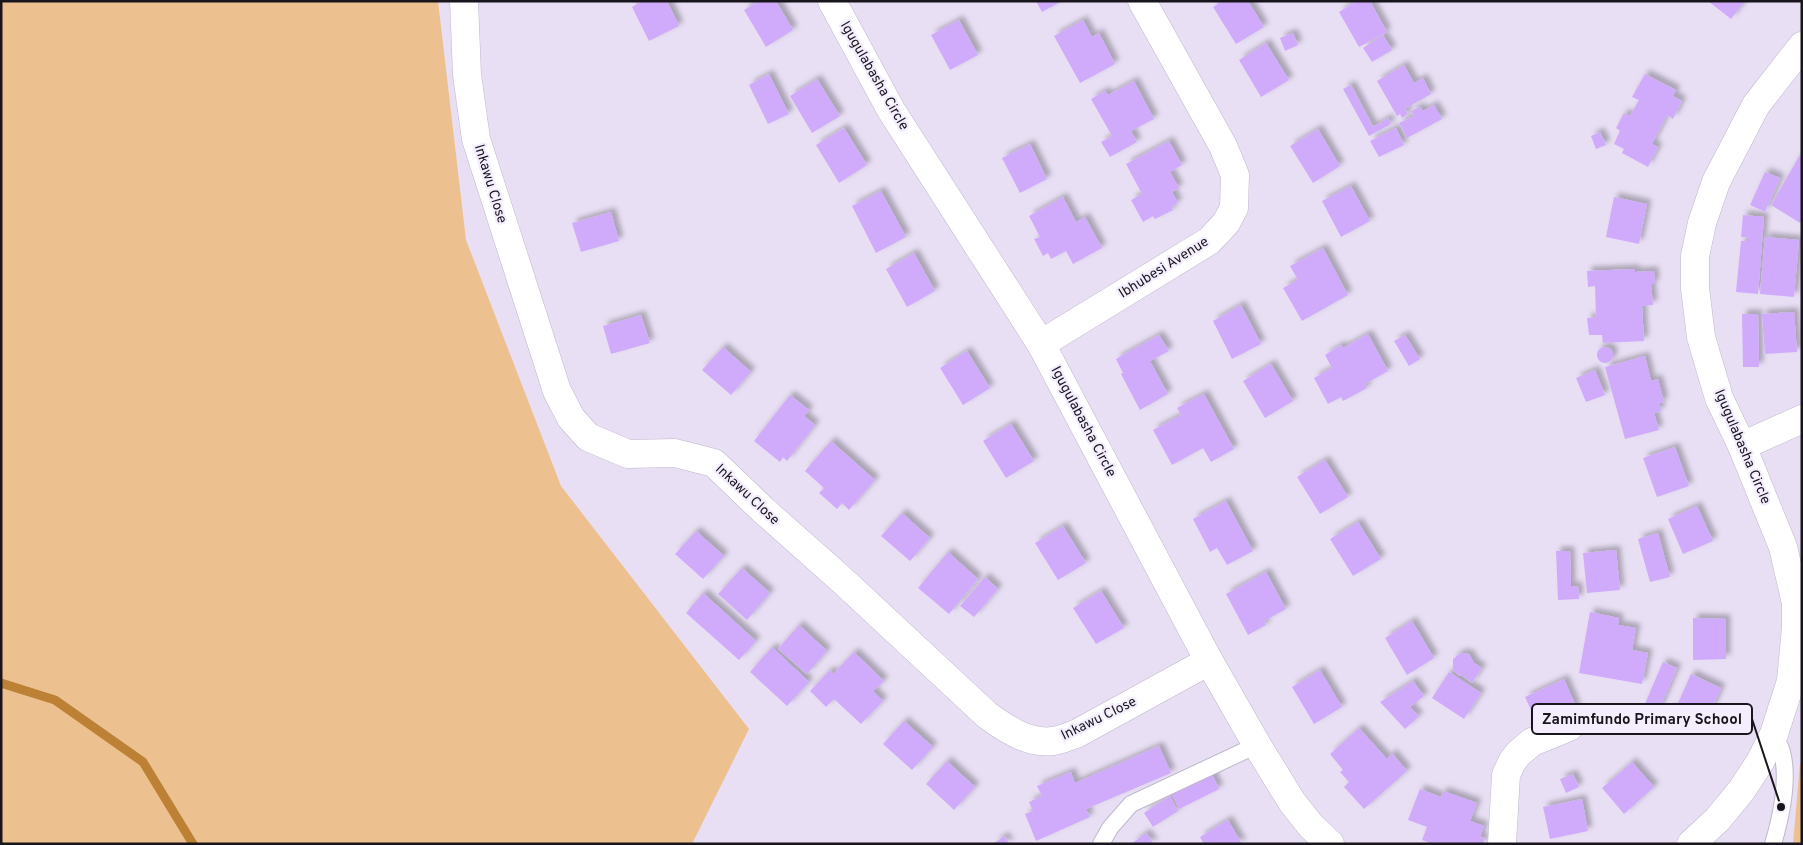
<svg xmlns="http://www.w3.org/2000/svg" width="1803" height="845" font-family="Overpass,sans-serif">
<defs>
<filter id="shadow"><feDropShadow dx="4.5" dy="-4.5" stdDeviation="2.5" flood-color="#0004"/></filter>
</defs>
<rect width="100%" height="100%" fill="#e8dff4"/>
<g fill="#edc18f">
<path d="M1 1H438L466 240 561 486 749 729 692 844H1Z"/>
<path d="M1800 763H1802V844H1793Z"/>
</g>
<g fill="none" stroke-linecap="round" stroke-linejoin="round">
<path stroke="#bc8134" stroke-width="9" d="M1 683 55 700 143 762 193 844"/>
</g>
<g fill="#d0abfb" filter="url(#shadow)">
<path d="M642 1H667L679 26 649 41 632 7Z"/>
<path d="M759 1H776L793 30 766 47 744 10Z"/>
<path d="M1036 1H1062L1042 12Z"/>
<path d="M1222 1H1248L1264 27 1236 44 1213 7Z"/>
<path d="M1357 1H1370L1387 32 1359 47 1339 12Z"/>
<path d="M1708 1H1745L1731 19Z"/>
<path d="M959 20 978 55 950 70 931 35Z"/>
<path d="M1083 20 1092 37 1099 33 1115 64 1080 83 1054 36Z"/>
<path d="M1293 33 1298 45 1285 51 1280 38Z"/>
<path d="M1383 35 1392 50 1372 62 1363 48Z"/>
<path d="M1266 43 1289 80 1261 97 1239 60Z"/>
<path d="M1404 65 1414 83 1423 78 1431 94 1405 109 1408 114 1402 118 1400 114 1397 116 1377 81Z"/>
<path d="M769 74 789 114 768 124 749 85Z"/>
<path d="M1645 74 1676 90 1673 96 1682 101 1673 119 1667 115 1652 144 1658 147 1648 167 1622 153 1624 149 1614 144 1620 131 1616 128 1624 113 1630 116 1639 100 1632 97Z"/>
<path d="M817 79 840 116 812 133 790 96Z"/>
<path d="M1134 81 1154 119 1131 131 1137 142 1110 157 1101 142 1112 136 1091 99 1105 91 1108 95Z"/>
<path d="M1351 85 1373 127 1388 118 1391 124 1369 136 1343 89Z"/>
<path d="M1434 105 1442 119 1407 138 1399 123 1414 116 1411 111 1420 107 1423 111Z"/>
<path d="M844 128 867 165 839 183 816 145Z"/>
<path d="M1396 128 1404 145 1379 157 1370 141Z"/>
<path d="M1318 129 1340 166 1313 183 1290 146Z"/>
<path d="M1600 132 1606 145 1596 149 1591 136Z"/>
<path d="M1169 141 1182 165 1170 172 1179 188 1172 192 1178 203 1171 207 1173 210 1155 219 1153 216 1143 222 1131 200 1142 194 1126 164Z"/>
<path d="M1030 144 1047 179 1020 193 1002 158Z"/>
<path d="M1800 155 1802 156V220L1800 223 1771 205Z"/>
<path d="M1765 172 1780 178 1765 212 1750 205Z"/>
<path d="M1351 186 1370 221 1341 237 1322 201Z"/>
<path d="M881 191 906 237 876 253 852 206Z"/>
<path d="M1063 197 1076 222 1085 217 1102 248 1073 264 1066 251 1051 259 1048 253 1043 256 1034 239 1040 237 1029 216Z"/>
<path d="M1614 197 1647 204 1639 244 1606 237Z"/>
<path d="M611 212 619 241 581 252 572 223Z"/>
<path d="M1743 215 1764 217 1758 294 1736 292 1741 241H1747V237H1741Z"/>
<path d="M1765 237 1799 240 1794 297 1760 294Z"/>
<path d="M1323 248 1348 295 1302 321 1283 288 1298 280 1290 266Z"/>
<path d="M914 253 935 291 907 307 886 269Z"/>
<path d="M1635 269V272L1654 271 1655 284H1651L1653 305 1642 306 1644 341 1603 343 1602 335H1589L1587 318 1596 317 1595 286 1588 287 1587 271Z"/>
<path d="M1241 305 1261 344 1232 359 1213 321Z"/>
<path d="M1794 312 1797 352 1765 354 1762 314Z"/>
<path d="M1742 314H1758L1759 367H1743Z"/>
<path d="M641 315 650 343 611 354 603 326Z"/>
<path d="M1368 334 1388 371 1365 384 1367 388 1343 401 1341 397 1328 404 1314 378 1332 368 1325 355 1341 345 1343 348Z"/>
<path d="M1159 335 1169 351 1150 361 1168 394 1140 410 1121 374 1123 373 1116 359Z"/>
<path d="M1405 335 1420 359 1409 366 1394 341Z"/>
<path d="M723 347 751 372 731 395 702 370Z"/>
<circle cx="1605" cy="355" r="8"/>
<path d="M967 351 990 388 963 405 940 368Z"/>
<path d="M1645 356 1651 381 1658 379 1664 402 1659 403 1661 411 1654 413 1659 430 1625 439 1605 367Z"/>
<path d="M1271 364 1293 401 1265 418 1243 381Z"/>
<path d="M1595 370 1605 395 1586 402 1576 378Z"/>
<path d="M1204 394 1234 449 1211 462 1203 448 1172 465 1153 430 1181 415 1177 408Z"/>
<path d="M790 395 809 410 804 416 815 425 787 461 783 457 780 462 754 441Z"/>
<path d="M1011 424 1034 461 1006 478 983 441Z"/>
<path d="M831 441 875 480 849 510 842 503 837 509 819 493 824 488 805 471Z"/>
<path d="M1675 447 1689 486 1657 497 1643 458Z"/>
<path d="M1325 460 1348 497 1320 514 1297 477Z"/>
<path d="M1226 501 1253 551 1227 565 1217 548 1210 552 1193 519Z"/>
<path d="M1697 506 1713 541 1683 554 1668 519Z"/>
<path d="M902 513 930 538 910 561 881 536Z"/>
<path d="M1358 522 1381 559 1353 576 1330 539Z"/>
<path d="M1063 526 1086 563 1058 580 1035 543Z"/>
<path d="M696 531 724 556 703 579 675 554Z"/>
<path d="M1658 533 1670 577 1650 582 1638 539Z"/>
<path d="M1616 550 1620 590 1587 593 1583 553Z"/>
<path d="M1556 551H1570L1571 587 1578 586 1579 599 1558 600Z"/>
<path d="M948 552 978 579 949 614 918 588Z"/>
<path d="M742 568 770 593 747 620 718 594Z"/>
<path d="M1266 572 1286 609 1264 621 1266 625 1248 635 1226 594Z"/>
<path d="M985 577 998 589 974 617 960 606Z"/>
<path d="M1101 591 1124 628 1096 644 1073 608Z"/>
<path d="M703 593 756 641 739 660 686 613Z"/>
<path d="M1590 612 1619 618 1618 625 1636 628 1632 650 1648 653 1642 684 1579 673Z"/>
<path d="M1693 618 1726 619V659L1693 660Z"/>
<path d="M1412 621 1434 658 1407 675 1385 638Z"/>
<path d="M799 625 827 651 807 674 778 649Z"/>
<path d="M772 647 809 682 787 706 750 672Z"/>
<path d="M854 652 884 681 873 691 883 701 861 724 834 699 826 707 810 691 830 670 833 674Z"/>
<path d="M1461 653 1469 654 1474 663 1482 668 1472 683 1463 676H1459L1453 670V659Z"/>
<path d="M1663 662 1677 668 1658 712 1644 706Z"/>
<path d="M1320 670 1342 707 1314 724 1292 687Z"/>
<path d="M1449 672 1481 693 1464 719 1432 698Z"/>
<path d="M1691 674 1721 688 1704 726 1690 721 1685 730 1665 721 1670 708 1675 710Z"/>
<path d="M1564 679 1577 709 1539 727 1525 697Z"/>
<path d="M1413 681 1424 696 1410 707 1419 716 1405 729 1380 702Z"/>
<path d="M904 721 933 747 912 770 883 744Z"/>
<path d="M1359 728 1387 759 1392 753 1407 771 1364 809 1344 787 1349 782 1340 772 1343 770 1330 754Z"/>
<path d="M1159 746 1171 773 1086 809 1090 817 1036 841 1025 814 1033 811 1029 802 1042 796 1037 786 1071 772 1075 783Z"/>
<path d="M947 761 975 787 954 810 926 784Z"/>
<path d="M1632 762 1654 787 1624 814 1602 788Z"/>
<path d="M1211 772 1219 789 1179 809 1171 793Z"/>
<path d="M1573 774 1579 787 1566 793 1560 779Z"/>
<path d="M1420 789 1441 797 1443 791 1477 803 1470 821 1484 826 1480 837 1485 839 1483 844H1432L1422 840 1427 827 1408 820Z"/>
<path d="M1170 796 1178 811 1153 827 1144 813Z"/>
<path d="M1582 799 1588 831 1550 839 1543 807Z"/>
<path d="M1228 820 1242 844H1204L1200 837Z"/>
<path d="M1146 833 1154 844H1131Z"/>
<path d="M1004 836 1010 844H993Z"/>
</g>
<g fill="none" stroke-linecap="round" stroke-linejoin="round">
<defs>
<g id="lane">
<path d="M1101 844 1110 828 1131 804 1257 745"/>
<path d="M1773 844C1781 817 1789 779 1782 752 1780 745 1776 739 1774 734"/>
</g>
<g id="street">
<path d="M464 1 467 75 476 139 557 391 571 418 588 437 628 454 675 453 714 463 763 510 842 580 987 715C1006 729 1028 744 1053 741 1061 740 1069 736 1076 734L1209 661"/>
<path d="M832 1 891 110 1041 344 1209 661 1257 745 1292 802 1311 826 1330 844"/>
<path d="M1041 344 1209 241 1226 223 1234 208 1235 175 1223 146 1142 1"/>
<path d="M1742 446 1802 419"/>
<path d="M1502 844 1506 775 1512 762 1518 754 1532 742 1569 727"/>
<path d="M1691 844 1717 820 1741 791 1760 762 1774 734 1791 681 1796 627V603L1783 547 1742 446 1719 398 1701 337 1695 288V256L1702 223 1716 182 1756 105 1802 46"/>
</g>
</defs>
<use href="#lane" stroke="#bfb7cb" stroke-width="18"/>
<use href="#street" stroke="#bfb7cb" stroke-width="29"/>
<use href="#lane" stroke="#fff" stroke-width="16"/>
<use href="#street" stroke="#fff" stroke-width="28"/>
</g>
<g text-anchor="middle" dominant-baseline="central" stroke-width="4.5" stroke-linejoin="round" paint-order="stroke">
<g font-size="14" fill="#18151c" stroke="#f4edfe">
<text transform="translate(874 76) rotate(60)">Igugulabasha Circle</text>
<text transform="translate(490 184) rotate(73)">Inkawu Close</text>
<text transform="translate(1164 268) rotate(-32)">Ibhubesi Avenue</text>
<text transform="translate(1083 422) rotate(62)">Igugulabasha Circle</text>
<text transform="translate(1742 447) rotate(67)">Igugulabasha Circle</text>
<text transform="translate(747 495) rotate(43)">Inkawu Close</text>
<text transform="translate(1099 719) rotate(-26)">Inkawu Close</text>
</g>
</g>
<path fill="none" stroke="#18151c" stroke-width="2" d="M1781 807L1752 719"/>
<circle fill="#18151c" stroke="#f4edfe" stroke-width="2" cx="1781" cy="807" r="5"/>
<rect fill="#f4edfe" stroke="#18151c" stroke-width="2" x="1532" y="704" width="220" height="30" rx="5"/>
<g font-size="15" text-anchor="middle" font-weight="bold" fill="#18151c">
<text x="1642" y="724">Zamimfundo Primary School</text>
</g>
<rect width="1803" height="845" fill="none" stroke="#18151c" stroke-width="5"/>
</svg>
